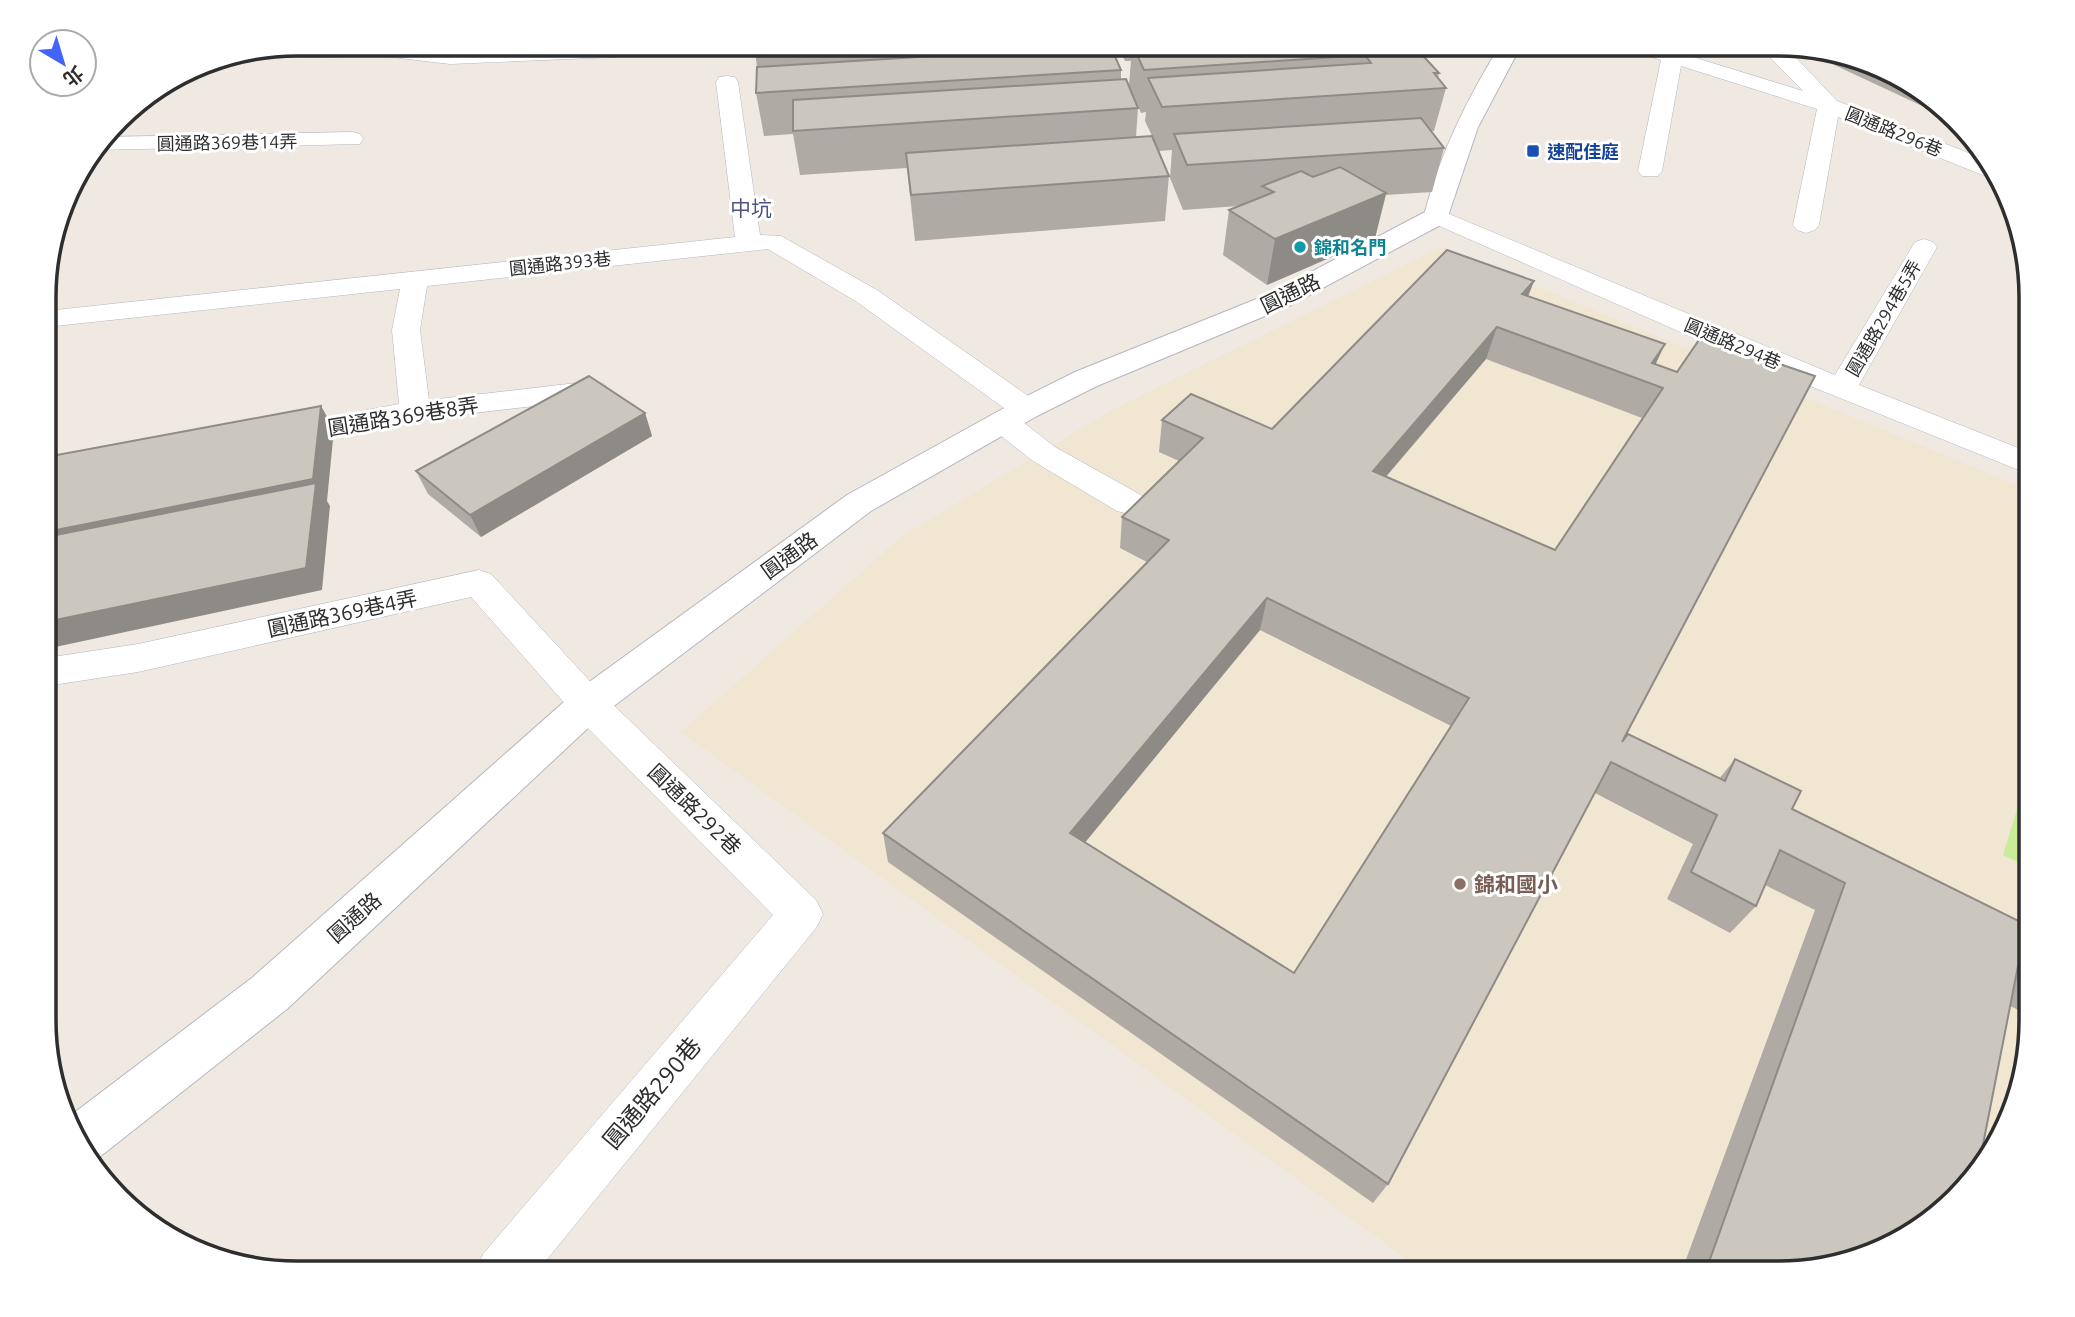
<svg xmlns="http://www.w3.org/2000/svg" width="2075" height="1317" font-family="Ubuntu,'Noto Sans TC',sans-serif">
<rect width="100%" height="100%" fill="#efe9e1"/>
<path fill="#f0e6d1" d="M1441 247 2031 491V1036L1989 1160 1905 1239 1794 1273H1426L681 732 901 537 1110 411Z"/>
<path fill="#c9ec9a" d="M2018 806 2031 812V868L2003 855Z"/>
<g fill="none" stroke-linecap="round" stroke-linejoin="round">
<defs>
<g id="service">
<path d="M383 44 450 52 666 44 663 48 615 57 450 64 383 56 254 58 245 54 289 45Z"/>
<path d="M1621 44H1651L1803 91 1757 44H1783L1837 101 1989 161 1997 170 2000 180 1990 178 1838 117 1819 225 1815 230 1806 233 1797 230 1793 225 1817 109 1681 66 1662 171 1658 176H1642L1638 171 1661 60 1624 48Z"/>
<path d="M727 76 735 77 738 82 760 235 781 236 877 290 1037 402 1041 409 1037 416 1026 418 1015 416 857 302 768 249 427 286 420 330 429 400 594 381 604 384 609 390 604 396 594 399 415 420 284 445 273 442 269 435 273 428 399 404 392 330 400 289 46 327V311L735 237 716 82 719 77Z"/>
<path d="M352 132 360 134 363 139 360 144 97 150 107 137Z"/>
<path d="M1437 209 1835 375 1915 242 1924 239 1933 242 1937 247 1859 385 2031 453V475L1726 352 1428 221 1425 216 1428 211Z"/>
<path d="M1003 412 1014 415 1055 447 1141 495 1145 503 1141 511 1129 514 1117 511 1033 461 992 429 988 422 992 415Z"/>
<path d="M479 570 491 574 601 693 816 900 823 914 816 928 536 1273H475L483 1254 773 915 575 715 471 597 138 672 46 686V658L138 644Z"/>
</g>
<path id="tertiary" d="M1501 44H1522L1478 127 1446 222 1289 306 1097 386 1037 416 871 511 602 715 287 1009 97 1159 89 1163 86 1160 70 1116 253 977 574 693 847 495 1015 402 1075 372 1269 294 1425 212C1441 151 1468 97 1501 44Z"/>
</defs>
<use href="#service" stroke="#b4b7c1" stroke-width="1"/>
<use href="#tertiary" stroke="#b4b7c1" stroke-width="2"/>
<use href="#service" fill="#fff" fill-rule="evenodd"/>
<use href="#tertiary" fill="#fff" fill-rule="evenodd"/>
</g>
<g fill="#afaba4" fill-rule="evenodd">
<path d="M754 44H1102V46L1121 70V79L1138 108 1136 137 1169 176 1165 221 915 241 907 168 800 175 793 134 764 136 756 93 757 67Z"/>
<path d="M1117 44H1412L1439 73 1438 78 1446 88 1434 131H1431L1444 148 1432 192 1386 195 1375 238 1267 285 1223 255 1229 210 1239 206 1183 210 1170 178 1172 150 1159 151 1145 121 1146 112 1141 113 1129 85 1131 61H1125Z"/>
<path d="M1833 51 1844 52 1918 86 1950 119 1828 62Z"/>
<path d="M1534 281 1528 296 1665 344 1655 364 1677 372 1622 742 1719 779 1735 759 1792 809 2031 927V1016L2010 1006 1794 1273H1681L1815 910 1765 885 1756 906 1730 933 1667 899 1693 844 1595 793 1388 1184 1373 1203 888 862 883 833 1147 562 1120 548 1122 517 1179 461 1159 452 1162 420 1272 429ZM1486 359 1642 418 1555 550 1386 477ZM1260 630 1451 726 1294 973 1085 842Z"/>
<path d="M645 413 652 436 481 537 428 494 416 471Z"/>
</g>
<g fill="#8e8b86">
<path d="M1386 193 1375 238 1267 285 1275 239Z"/>
<path d="M1534 281 1522 312V294Z"/>
<path d="M1497 327 1486 359 1363 503 1373 471Z"/>
<path d="M1665 344 1650 376 1652 363Z"/>
<path d="M321 406 334 429 327 501 330 506 322 590 46 649V532Z"/>
<path d="M645 413 652 436 481 537 470 515Z"/>
<path d="M1267 598 1260 630 1069 862 1070 833Z"/>
</g>
<g fill="#cbc7bf" stroke="#8e8b86" stroke-width="2" fill-rule="evenodd">
<path d="M1132 44H1412L1439 73H1434L1446 88 1162 107 1148 78 1371 63 1365 55 1144 70Z"/>
<path d="M1110 45 1121 70 756 93 757 67Z"/>
<path d="M1126 79 1138 108 793 131V100Z"/>
<path d="M1421 118 1444 148 1187 165 1174 134Z"/>
<path d="M1152 136 1169 176 911 195 906 153Z"/>
<path d="M1340 167 1386 193 1275 239 1229 210 1274 192 1262 186 1301 171 1313 177Z"/>
<path d="M1447 250 1534 281 1522 294 1665 344 1652 363 1677 372 1701 337 1815 376 1622 742 1628 734 1725 781 1735 759 1801 791 1792 809 2031 927V972L2018 966 1978 1170 1905 1239 1794 1273H1705L1845 883 1780 850 1756 906 1691 872 1717 815 1611 762 1388 1184 883 833 1169 540 1122 517 1203 438 1162 420 1191 394 1272 429ZM1497 327 1663 388 1555 550 1373 471ZM1267 598 1469 698 1294 973 1070 833Z"/>
<path d="M589 376 645 413 470 515 416 471Z"/>
<path d="M321 406 313 479 46 532V457Z"/>
<path d="M316 483 306 568 46 622V537Z"/>
</g>
<rect fill="#1a4fb4" stroke="#fff" stroke-width="2.5" x="1526" y="144" width="14" height="14" rx="3.5"/>
<circle fill="#0f9aa8" stroke="#fff" stroke-width="2.5" cx="1300" cy="247" r="7"/>
<circle fill="#8d6e63" stroke="#fff" stroke-width="2.5" cx="1460" cy="884" r="7"/>
<g text-anchor="middle" dominant-baseline="central" stroke-width="6" stroke-linejoin="round" paint-order="stroke">
<g font-size="18" fill="#2e2e2e" stroke="#fff">
<text transform="translate(1894 131) rotate(22)">圓通路296巷</text>
<text transform="translate(227 142) rotate(-1)">圓通路369巷14弄</text>
<text transform="translate(560 263) rotate(-6)">圓通路393巷</text>
<text transform="translate(1883 318) rotate(-60)">圓通路294巷5弄</text>
<text transform="translate(1733 343) rotate(23)">圓通路294巷</text>
</g>
<g font-size="18" font-weight="bold" fill="#164399" stroke="#fff" text-anchor="start">
<text x="1547" y="151">速配佳庭</text>
</g>
<g font-size="18" font-weight="bold" fill="#0d838f" stroke="#fff" text-anchor="start">
<text x="1314" y="247">錦和名門</text>
</g>
<g font-size="21" fill="#4d5680" stroke="#fff">
<text x="751" y="208">中坑</text>
</g>
<g font-size="21" fill="#2e2e2e" stroke="#fff">
<text transform="translate(1290 293) rotate(-26)">圓通路</text>
<text transform="translate(403 416) rotate(-9)">圓通路369巷8弄</text>
<text transform="translate(789 555) rotate(-36)">圓通路</text>
<text transform="translate(342 613) rotate(-12)">圓通路369巷4弄</text>
<text transform="translate(695 809) rotate(44)">圓通路292巷</text>
<text transform="translate(354 917) rotate(-42)">圓通路</text>
</g>
<g font-size="21" font-weight="bold" fill="#785e54" stroke="#fff" text-anchor="start">
<text x="1474" y="884">錦和國小</text>
</g>
<g font-size="24" fill="#2e2e2e" stroke="#fff">
<text transform="translate(652 1093) rotate(-50)">圓通路290巷</text>
</g>
</g>
<path d="M0 0H2075V1317H0ZM297 56H1778A241 241 0 0 1 2019 297V1020A241 241 0 0 1 1778 1261H297A241 241 0 0 1 56 1020V297A241 241 0 0 1 297 56Z" fill="#fff" fill-rule="evenodd"/>
<path fill="none" stroke="#2e2e2e" stroke-width="3.5" d="M297 56H1778A241 241 0 0 1 2019 297V1020A241 241 0 0 1 1778 1261H297A241 241 0 0 1 56 1020V297A241 241 0 0 1 297 56Z"/>
<g transform="translate(63 63) rotate(142)"><circle r="33" fill="#ffffff" stroke="#ababab" stroke-width="2"/>
<path d="M0-5L12 26L0 18L-12 26Z" fill="#4264fb"/>
<text y="-10" font-size="19" font-weight="bold" text-anchor="middle" fill="#2e2e2e">北</text>
</g>
</svg>
